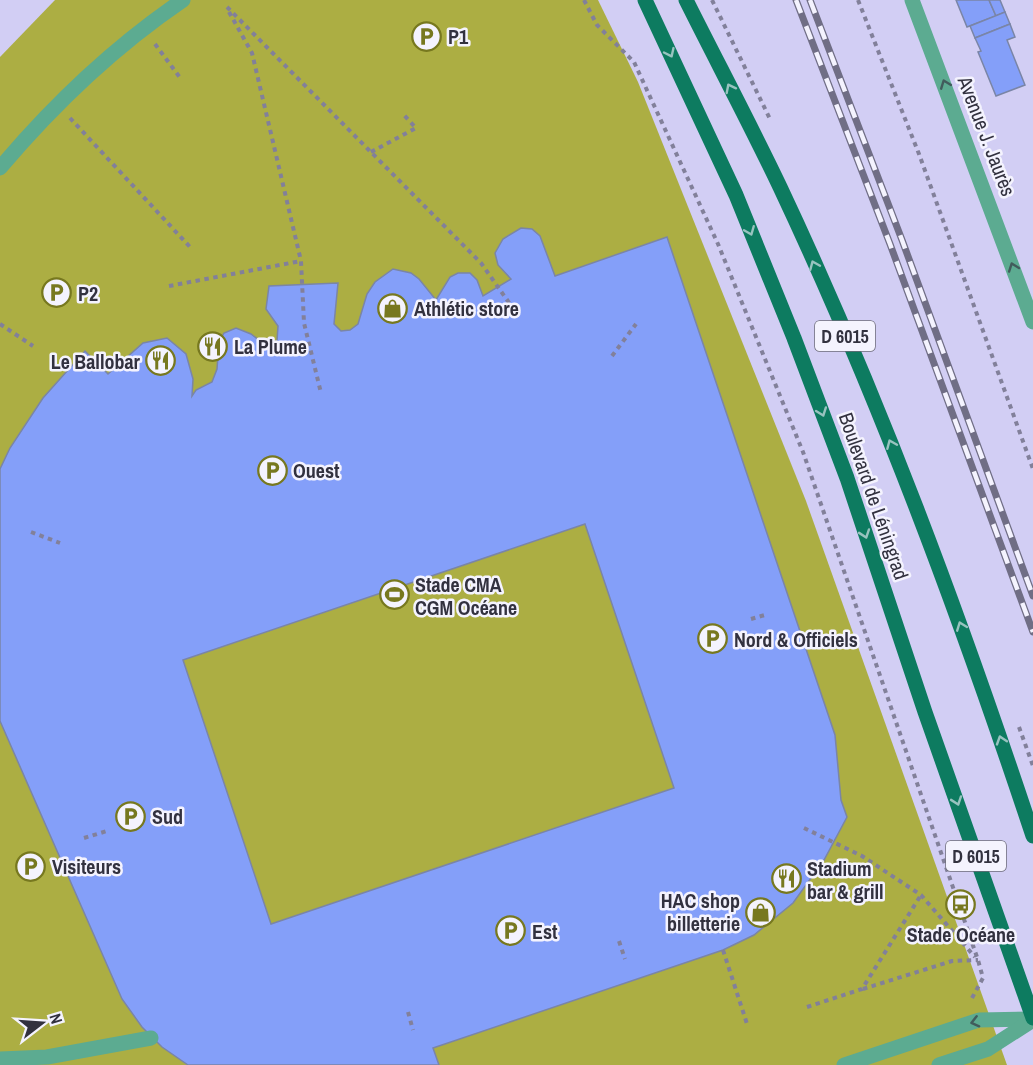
<svg xmlns="http://www.w3.org/2000/svg" width="1033" height="1065" font-family="'Archivo Narrow',sans-serif">
<rect width="100%" height="100%" fill="#d2cef4"/>
<path fill="#acae43" d="M55 0H598L638 82 806 501 1007 1065H0V57Z"/>
<g fill="#849ff9" stroke="#7a85a6" stroke-width="1.5" fill-rule="evenodd">
<path d="M956 0H989L996 16 967 27Z"/>
<path d="M989 0H1000L1005 12 996 16Z"/>
<path d="M1005 12 1010 24 975 38 970 26Z"/>
<path d="M1010 24 1015 37 1007 40 1025 85 996 96 978 52 981 51 975 38Z"/>
<path d="M521 228 532 229 540 236 555 276 667 237 835 735 841 800 847 817 824 860 793 903 754 935 723 950 433 1048 439 1065H188L162 1047 142 1027 122 999 0 721V469L10 448 43 398 85 351 108 374 143 343 167 338 186 354 193 379 192 396 196 390 212 382 217 369 219 342 224 333 236 328 251 334 264 344 277 341 278 326 266 309 269 286 338 283 334 324 341 331 350 330 358 324 367 294 375 282 393 269 411 273 419 279 436 300 450 277 458 273H470L477 280 483 296 511 279 498 265 495 253 503 239ZM585 524 674 788 271 924 183 660Z"/>
</g>
<g fill="none" stroke-linecap="round" stroke-linejoin="round">
<g stroke="#82809a" stroke-width="4" stroke-dasharray="4.5 4.5" stroke-linecap="butt">
<path d="M584 0 597 25 634 62 718 244 803 452 978 960 983 978 972 998"/>
<path d="M712 0 771 121"/>
<path d="M858 0 919 154 1033 469"/>
<path d="M227 7 481 263 517 314"/>
<path d="M229 12 252 53 301 261 304 323 321 393"/>
<path d="M155 44 181 79"/>
<path d="M70 118 190 247"/>
<path d="M371 152 416 128 402 113"/>
<path d="M169 286 301 261"/>
<path d="M0 324 33 346"/>
<path d="M612 356 636 324"/>
<path d="M31 532 60 543"/>
<path d="M751 619 765 615"/>
<path d="M1019 727 1033 766"/>
<path d="M804 828 862 856 921 895 975 957"/>
<path d="M84 838 107 831"/>
<path d="M619 941 625 959"/>
<path d="M723 950 748 1027"/>
<path d="M863 989 952 961 978 960"/>
<path d="M807 1007 862 989 921 895"/>
<path d="M408 1012 413 1030"/>
</g>
<g stroke="#5cab91" stroke-width="15">
<path d="M912 0 1033 322"/>
<path d="M0 168C54 104 114 47 183 0"/>
<path d="M0 1059 47 1057 151 1038"/>
<path d="M844 1065 979 1020 1033 1019"/>
<path d="M939 1065 988 1049 1033 1020"/>
</g>
<g stroke="#0d7b60" stroke-width="15">
<path d="M645 0 736 195 794 338 847 478 925 712 1033 1018"/>
<path d="M686 0C717 62 750 124 780 187 879 397 960 616 1033 836"/>
</g>
<defs>
<g id="rail">
<path d="M796 0 890 244 1033 632"/>
<path d="M810 0 902 240 1033 596"/>
</g>
</defs>
<use href="#rail" stroke="#706e85" stroke-width="7"/>
<use href="#rail" stroke="#f4f3fe" stroke-width="4.5" stroke-dasharray="14" stroke-linecap="butt"/>
</g>
<defs><path id="oneway-chevron" d="M-2-3.5L2.5 0L-2 3.5" fill="none" stroke-width="1.6" stroke-linecap="round" stroke-linejoin="round" transform="scale(1.5)"/></defs>
<g stroke="#98c3bf">
<use href="#oneway-chevron" transform="translate(670 53) rotate(65)"/>
<use href="#oneway-chevron" transform="translate(730 88) rotate(-117)"/>
<use href="#oneway-chevron" transform="translate(750 231) rotate(68)"/>
<use href="#oneway-chevron" transform="translate(814 265) rotate(-113)"/>
<use href="#oneway-chevron" transform="translate(822 412) rotate(70)"/>
<use href="#oneway-chevron" transform="translate(891 444) rotate(-113)"/>
<use href="#oneway-chevron" transform="translate(865 534) rotate(71)"/>
<use href="#oneway-chevron" transform="translate(961 626) rotate(-111)"/>
<use href="#oneway-chevron" transform="translate(1001 740) rotate(-108)"/>
<use href="#oneway-chevron" transform="translate(957 801) rotate(71)"/>
</g>
<g stroke="#415c5c">
<use href="#oneway-chevron" transform="translate(945 84) rotate(-111)"/>
<use href="#oneway-chevron" transform="translate(1013 267) rotate(-110)"/>
<use href="#oneway-chevron" transform="translate(975 1022) rotate(166)"/>
</g>
<defs>
<symbol id="parking-ring" viewBox="-11 -11 22 22"><circle r="9.5" fill="#f4f3fe" stroke="#77781f" stroke-width="1.5"/><path d="M-3.5-5.5H1a3.5 3.5 0 0 1 0 7H-1V5.5H-3.5ZM-1-3.4V-.6H.8a1.4 1.4 0 0 0 0-2.8Z" fill="#77781f"/></symbol>
<symbol id="shop-ring" viewBox="-11 -11 22 22"><circle r="9.5" fill="#f4f3fe" stroke="#77781f" stroke-width="1.5"/><path d="M-5-2.5h2.3a2.7 3.5 0 0 1 5.4 0H5L5.5 6h-11ZM-1.5-2.5h3a1.5 2.3 0 0 0-3 0Z" fill="#77781f"/></symbol>
<symbol id="restaurant-ring" viewBox="-11 -11 22 22"><circle r="9.5" fill="#f4f3fe" stroke="#77781f" stroke-width="1.5"/><path d="M-5-6h1v4h1v-4h1v4h1v-4h1v5L-1.5 .5V6h-2V.5L-5-1ZM5-6V6H3V1.5H1.5Q1.5-4 5-6Z" fill="#77781f"/></symbol>
<symbol id="stadium-ring" viewBox="-11 -11 22 22"><circle r="9.5" fill="#f4f3fe" stroke="#77781f" stroke-width="1.5"/><path d="M0-5a6.5 5 0 1 0 0 10a6.5 5 0 1 0 0-10ZM-3.5-1.8h7v3.6h-7Z" fill="#77781f"/></symbol>
<symbol id="bus-ring" viewBox="-11 -11 22 22"><circle r="9.5" fill="#f4f3fe" stroke="#77781f" stroke-width="1.5"/><path d="M-5-6H5V4H4V6H2V4H-2V6H-4V4H-5ZM-3.5-4V0h7V-4ZM-3.5 1.2v1.5H-2V1.2ZM2 1.2v1.5H3.5V1.2Z" fill="#77781f"/></symbol>
</defs>
<g fill-rule="evenodd">
<use href="#parking-ring" x="410" y="20" width="33" height="33"/>
<use href="#parking-ring" x="40" y="276" width="33" height="33"/>
<use href="#shop-ring" x="376" y="292" width="33" height="33"/>
<use href="#restaurant-ring" x="196" y="330" width="33" height="33"/>
<use href="#restaurant-ring" x="144" y="344" width="33" height="33"/>
<use href="#parking-ring" x="256" y="454" width="33" height="33"/>
<use href="#stadium-ring" x="378" y="578" width="33" height="33"/>
<use href="#parking-ring" x="696" y="622" width="33" height="33"/>
<use href="#parking-ring" x="114" y="800" width="33" height="33"/>
<use href="#parking-ring" x="14" y="850" width="33" height="33"/>
<use href="#restaurant-ring" x="770" y="862" width="33" height="33"/>
<use href="#bus-ring" x="944" y="888" width="33" height="33"/>
<use href="#shop-ring" x="744" y="896" width="33" height="33"/>
<use href="#parking-ring" x="494" y="914" width="33" height="33"/>
</g>
<g text-anchor="middle" dominant-baseline="central" stroke-width="5" stroke-linejoin="round" paint-order="stroke">
<g fill="#f4f3fe" stroke="#6c6b78" stroke-width="1.5">
<rect x="815" y="321" width="60" height="30" rx="4.5"/>
<rect x="946" y="841" width="60" height="30" rx="4.5"/>
</g>
<g font-size="18" font-weight="bold" fill="#32313f">
<text x="845" y="336">D 6015</text>
<text x="976" y="856">D 6015</text>
</g>
<g font-size="20" font-weight="bold" fill="#32313f" stroke="#f4f3fe" text-anchor="start">
<text x="448" y="36">P1</text>
<text x="78" y="293">P2</text>
<text x="414" y="308">Athlétic store</text>
<text x="234" y="346">La Plume</text>
<text x="140" y="361" text-anchor="end">Le Ballobar</text>
<text x="293" y="470">Ouest</text>
<text x="415" y="584">Stade CMA<tspan x="415" dy="23">CGM Océane</tspan></text>
<text x="734" y="639">Nord &amp; Officiels</text>
<text x="152" y="816">Sud</text>
<text x="52" y="866">Visiteurs</text>
<text x="807" y="868">Stadium<tspan x="807" dy="23">bar &amp; grill</tspan></text>
<text x="740" y="900" text-anchor="end">HAC shop<tspan x="740" dy="23">billetterie</tspan></text>
<text x="532" y="931">Est</text>
<text x="961" y="934" text-anchor="middle">Stade Océane</text>
</g>
<g font-size="20" fill="#32313f" stroke="#f4f3fe">
<text transform="translate(987 136) rotate(69)">Avenue J. Jaurès</text>
<text transform="translate(874 496) rotate(71)">Boulevard de Léningrad</text>
</g>
</g>
<g transform="translate(42 1023) rotate(73)" stroke="#f4f3fe" stroke-width="4.5" paint-order="stroke">
<path d="M0-4.5L10 22L0 15L-10 22Z" fill="#32313f"/>
<text y="-9" font-size="16" font-weight="bold" text-anchor="middle" fill="#32313f">N</text>
</g>
</svg>
